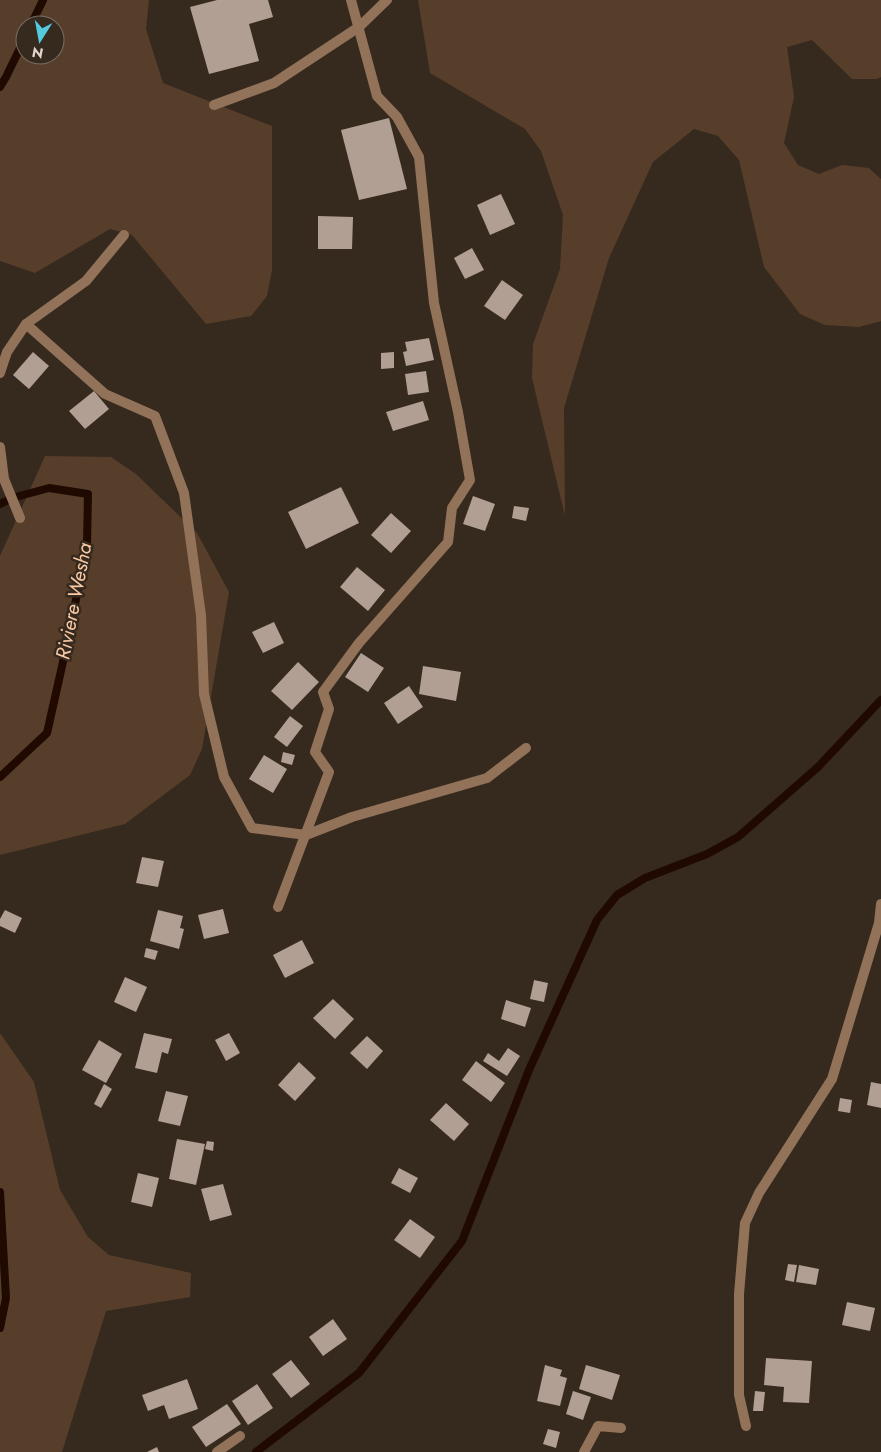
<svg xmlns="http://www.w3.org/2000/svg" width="881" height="1452" font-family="Jost,sans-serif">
<rect width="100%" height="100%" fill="#36291e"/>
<g fill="#573e2a" fill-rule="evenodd">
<path d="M0 0H149L146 29 163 83 272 126V270L267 296 251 316 206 324 132 235 110 229 35 273 0 261ZM25 25H55V55H25Z"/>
<path d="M418 0H881V77L877 79H852L812 40 787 47 794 97 784 143 798 165 819 174 842 165 869 168 881 179V321L859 327 825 325 800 314 764 267 739 160 718 136 694 129 653 162 609 258 564 408 565 516 532 378 533 344 560 269 563 215 541 151 525 129 430 73Z"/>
<path d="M45 456 111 457 136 474 197 533 229 592 202 749 190 775 125 824 0 855V556Z"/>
<path d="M0 1033 34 1082 60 1190 88 1237 109 1255 191 1273 190 1297 106 1311 62 1452H0Z"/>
</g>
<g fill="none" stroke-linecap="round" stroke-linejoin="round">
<g stroke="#1f0900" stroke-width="8">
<path d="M31 25 43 0"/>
<path d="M0 87 6 77 25 38"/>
<path d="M0 504 12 498 49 488 88 494 87 545 67 644 47 733 0 777"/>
<path d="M0 1192 6 1298 0 1328"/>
<path d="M256 1452 359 1373 462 1241 529 1070 597 920 617 895 645 878 707 854 738 837 818 767 881 700"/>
</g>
</g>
<g fill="#b09f92">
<path d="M217 0H268L273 17 249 24 259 61 209 74 190 7Z"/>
<path d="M389 118 407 189 359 200 341 130Z"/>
<path d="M501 194 515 224 490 235 477 205Z"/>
<path d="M318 216 353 217 352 249H318Z"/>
<path d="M472 248 484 270 465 279 454 258Z"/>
<path d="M502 280 523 295 505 320 484 306Z"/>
<path d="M429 338 434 360 406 366 403 352 407 351 405 342Z"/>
<path d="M33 352 49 366 29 389 13 375Z"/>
<path d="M394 352V368L381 369V353Z"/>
<path d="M426 371 429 392 408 395 405 374Z"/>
<path d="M94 391 109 409 85 429 69 411Z"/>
<path d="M423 401 429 420 393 431 386 412Z"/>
<path d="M341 487 359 523 306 549 288 512Z"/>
<path d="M473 496 495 504 485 531 463 524Z"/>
<path d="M514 506 529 508 526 521 512 518Z"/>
<path d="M391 513 411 531 391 553 371 535Z"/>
<path d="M357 567 385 590 368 611 340 587Z"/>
<path d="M274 622 284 643 263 653 252 632Z"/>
<path d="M361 653 384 668 368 692 345 677Z"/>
<path d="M298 662 319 682 292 710 271 691Z"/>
<path d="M423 666 461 672 456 701 419 694Z"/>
<path d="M409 686 423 707 398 724 384 703Z"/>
<path d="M290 716 303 726 287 747 274 737Z"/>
<path d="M283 752 295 755 292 765 281 762Z"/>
<path d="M264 755 287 769 273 793 249 779Z"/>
<path d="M142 857 164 861 158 887 136 883Z"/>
<path d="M223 909 229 933 204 939 198 915Z"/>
<path d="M5 910 22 918 15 933 0 926V919Z"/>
<path d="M158 910 183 916 180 928 184 929 179 949 150 941Z"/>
<path d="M302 940 314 963 285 978 273 955Z"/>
<path d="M146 948 158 951 155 960 144 957Z"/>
<path d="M125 977 147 987 136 1012 114 1002Z"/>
<path d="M534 980 548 983 544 1002 530 999Z"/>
<path d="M333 999 354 1019 335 1039 313 1018Z"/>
<path d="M506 1000 531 1008 525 1027 501 1019Z"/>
<path d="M144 1033 172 1039 168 1054 162 1052 157 1073 135 1068Z"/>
<path d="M229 1033 240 1053 226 1061 215 1040Z"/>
<path d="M367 1036 383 1051 367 1069 350 1053Z"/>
<path d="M99 1040 122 1054 106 1083 82 1070Z"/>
<path d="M508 1048 520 1056 507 1076 483 1061 488 1053 499 1061Z"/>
<path d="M476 1061 505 1083 491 1102 462 1080Z"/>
<path d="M299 1062 316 1078 295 1101 278 1085Z"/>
<path d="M871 1082 881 1084V1108L867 1105Z"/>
<path d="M104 1084 112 1089 101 1108 94 1104Z"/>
<path d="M166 1091 188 1096 180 1126 158 1121Z"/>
<path d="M840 1098 852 1100 850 1113 838 1111Z"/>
<path d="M446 1103 469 1124 454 1141 430 1120Z"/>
<path d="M177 1139 205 1144 196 1185 169 1179Z"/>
<path d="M207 1141 214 1142 213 1151 205 1149Z"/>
<path d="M399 1168 418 1178 410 1193 391 1183Z"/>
<path d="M138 1173 159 1178 152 1207 131 1202Z"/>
<path d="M223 1184 232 1215 210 1221 201 1189Z"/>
<path d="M410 1219 435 1237 420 1258 394 1240Z"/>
<path d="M788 1264 797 1265 794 1282 785 1280Z"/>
<path d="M799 1265 819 1269 816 1285 796 1282Z"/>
<path d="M847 1302 875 1308 870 1331 842 1325Z"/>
<path d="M333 1319 347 1339 323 1356 309 1337Z"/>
<path d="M766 1358 812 1361 809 1403 783 1402 784 1387 764 1385Z"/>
<path d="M291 1360 310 1384 291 1398 272 1374Z"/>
<path d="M545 1365 562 1370 560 1376 567 1378 560 1406 537 1401Z"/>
<path d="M586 1365 620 1375 612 1400 579 1389Z"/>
<path d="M187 1379 198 1409 169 1419 164 1405 148 1411 142 1395Z"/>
<path d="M257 1384 273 1408 248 1425 232 1401Z"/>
<path d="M573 1391 591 1397 583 1420 566 1414Z"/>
<path d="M755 1391 765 1392 763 1411H753Z"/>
<path d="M227 1404 241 1424 206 1447 192 1427Z"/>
<path d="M548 1429 560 1432 556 1448 543 1444Z"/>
<path d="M157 1447 159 1452H147Z"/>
</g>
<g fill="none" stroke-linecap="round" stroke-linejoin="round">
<g stroke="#927259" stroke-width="10">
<path d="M214 105 274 83 359 27 387 0"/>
<path d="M26 324 105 394 155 416 184 493 201 615 204 694 224 777 252 828 306 835 352 817 487 778 526 748"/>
<path d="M0 373 7 352 26 324 86 281 124 235"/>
<path d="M0 447 4 479 20 518"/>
<path d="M278 907 329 772 315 752 329 709 323 692 359 643 448 542 452 508 470 480 458 412 434 303 419 157 397 117 377 96 351 0"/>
<path d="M746 1426 739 1395V1294L745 1223 759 1193 832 1079 879 923 881 904"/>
<path d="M217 1452 240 1436"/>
<path d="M584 1452 598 1426 621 1428"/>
</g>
</g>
<g text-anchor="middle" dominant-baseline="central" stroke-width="5" stroke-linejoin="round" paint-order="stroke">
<g font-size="20" font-style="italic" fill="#facaa5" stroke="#36291e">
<text transform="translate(74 601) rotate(-79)">Riviere Wesha</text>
</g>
</g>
<g transform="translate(40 40) rotate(191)"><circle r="24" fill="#36291e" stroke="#7a6e65"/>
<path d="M0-4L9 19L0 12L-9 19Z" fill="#54cadd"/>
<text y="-8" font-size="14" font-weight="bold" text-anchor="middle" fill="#dfd6cf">N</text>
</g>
</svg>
